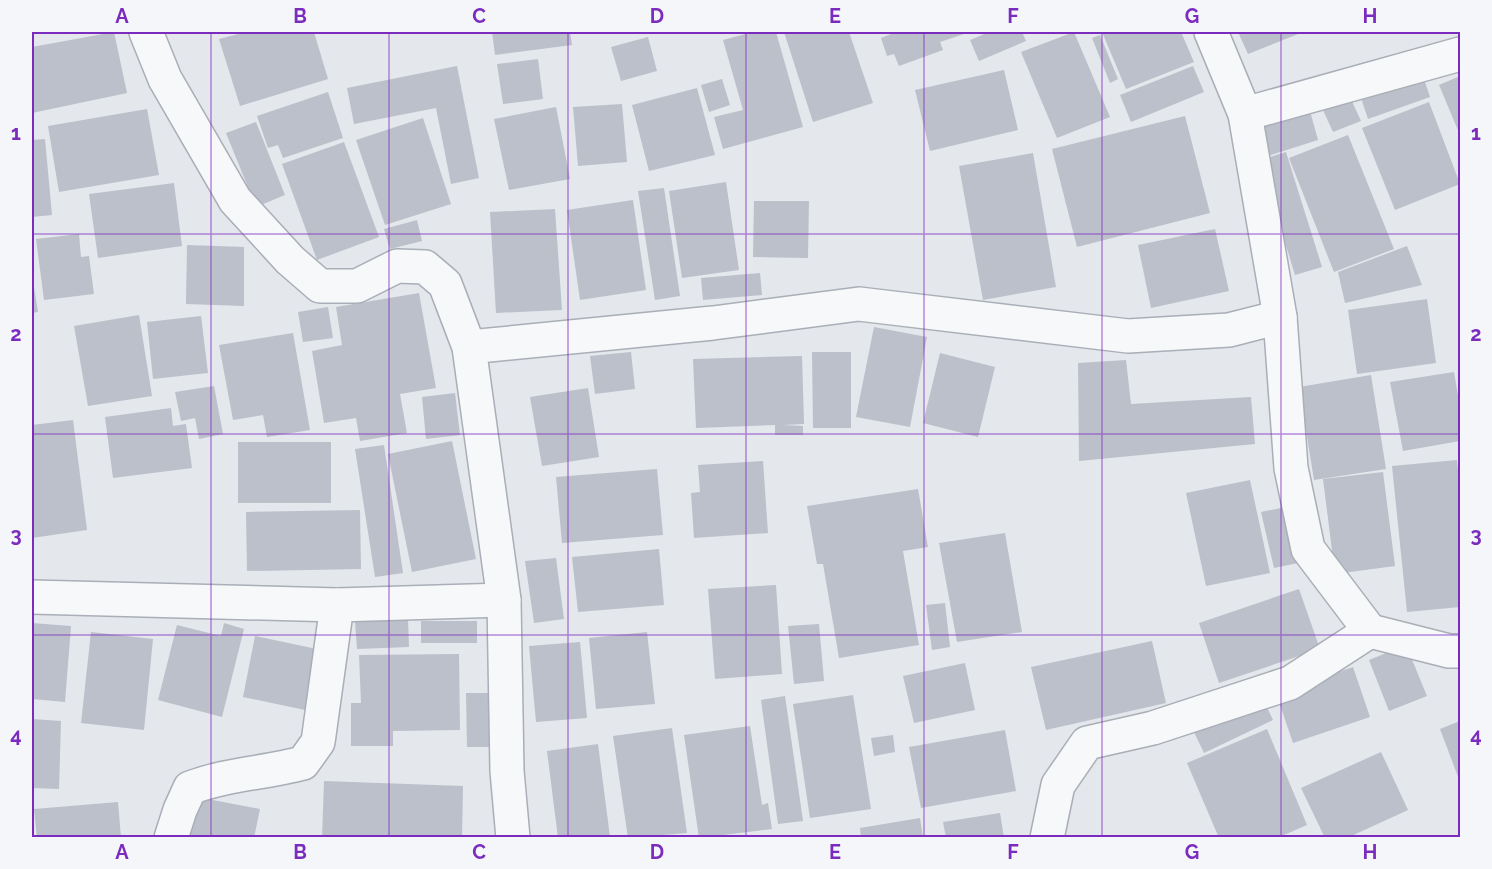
<svg xmlns="http://www.w3.org/2000/svg" width="1492" height="869" font-family="Raleway,sans-serif">
<rect width="100%" height="100%" fill="#e4e7ec"/>
<g fill="#bbc0ca">
<path d="M114 32 127 93 32 113V47Z"/>
<path d="M246 32H314L328 79 240 106 219 39Z"/>
<path d="M492 32H570L572 45 495 55Z"/>
<path d="M753 32H776L803 127 723 149 714 117 743 110 723 40Z"/>
<path d="M784 32H849L873 103 813 122Z"/>
<path d="M896 32H970L940 42 943 50 899 66 894 54 887 56 881 38Z"/>
<path d="M989 32H1022L1026 41 979 61 970 40Z"/>
<path d="M1074 32 1110 117 1057 138 1021 52Z"/>
<path d="M1102 32H1181L1194 62 1126 89Z"/>
<path d="M1238 32H1303L1248 54Z"/>
<path d="M1100 35 1118 79 1110 83 1092 38Z"/>
<path d="M648 37 657 71 621 81 611 47Z"/>
<path d="M538 59 543 99 503 104 497 64Z"/>
<path d="M457 66 479 178 451 184 436 108 354 124 347 88Z"/>
<path d="M1193 66 1204 92 1131 122 1120 95Z"/>
<path d="M1004 70 1018 130 930 151 915 90Z"/>
<path d="M1422 73 1430 97 1368 119 1360 95Z"/>
<path d="M1460 76V135L1439 85Z"/>
<path d="M722 79 730 105 709 112 701 85Z"/>
<path d="M697 88 715 155 649 171 632 105Z"/>
<path d="M328 92 343 138 283 158 278 145 268 148 257 116Z"/>
<path d="M1350 97 1361 121 1333 132 1322 108Z"/>
<path d="M1429 102 1460 184 1395 210 1362 128Z"/>
<path d="M622 104 627 162 578 166 573 107Z"/>
<path d="M556 107 570 179 509 190 494 119Z"/>
<path d="M147 109 159 175 59 192 48 126Z"/>
<path d="M1310 111 1318 140 1261 158 1252 129Z"/>
<path d="M1185 116 1210 213 1077 247 1052 149Z"/>
<path d="M423 118 451 204 385 225 356 140Z"/>
<path d="M256 122 285 195 256 207 226 133Z"/>
<path d="M1348 135 1394 249 1334 272 1289 158Z"/>
<path d="M45 139 52 215 32 217V140Z"/>
<path d="M344 142 379 237 317 260 282 164Z"/>
<path d="M1286 152 1322 267 1295 275 1260 160Z"/>
<path d="M1033 153 1056 287 983 300 959 166Z"/>
<path d="M726 182 739 270 682 278 669 191Z"/>
<path d="M174 183 182 246 98 258 89 194Z"/>
<path d="M664 188 680 296 655 300 638 191Z"/>
<path d="M633 200 646 290 580 300 567 210Z"/>
<path d="M754 201H809L808 258 753 257Z"/>
<path d="M555 209 562 310 496 313 490 212Z"/>
<path d="M417 220 422 241 390 249 384 229Z"/>
<path d="M1215 229 1229 291 1151 308 1138 245Z"/>
<path d="M79 234 81 257 89 256 94 294 44 300 36 239Z"/>
<path d="M187 245 244 247V306L186 304Z"/>
<path d="M1407 246 1422 285 1345 303 1338 272Z"/>
<path d="M760 273 762 295 703 300 701 278Z"/>
<path d="M32 275 38 312 32 313Z"/>
<path d="M419 293 436 388 400 394 407 433 360 441 356 418 324 423 312 351 342 345 336 307Z"/>
<path d="M1427 299 1436 363 1357 374 1348 310Z"/>
<path d="M328 307 333 338 303 342 298 312Z"/>
<path d="M139 315 152 396 88 406 74 326Z"/>
<path d="M201 316 208 373 153 379 147 322Z"/>
<path d="M874 327 927 337 910 427 856 417Z"/>
<path d="M293 333 310 430 267 437 263 415 233 420 219 345Z"/>
<path d="M631 352 635 389 595 394 590 356Z"/>
<path d="M812 352H851V428H813Z"/>
<path d="M940 353 995 367 978 437 923 423Z"/>
<path d="M802 356 804 424 783 425 803 426V435H775V425L696 428 693 359Z"/>
<path d="M1126 360 1131 404 1251 397 1255 444 1079 461 1078 363Z"/>
<path d="M1454 372 1460 407V441L1403 451 1390 382Z"/>
<path d="M1371 375 1386 469 1314 480 1299 387Z"/>
<path d="M214 386 223 434 199 439 195 418 181 421 175 392Z"/>
<path d="M588 388 599 457 542 466 530 397Z"/>
<path d="M455 393 460 435 426 439 422 397Z"/>
<path d="M171 408 173 426 186 424 192 468 113 478 105 417Z"/>
<path d="M73 420 87 530 32 538V425Z"/>
<path d="M452 441 476 559 412 572 388 454Z"/>
<rect x="238" y="442" width="93" height="61"/>
<path d="M384 445 403 573 375 577 355 449Z"/>
<path d="M1457 460 1460 491V607L1407 612 1392 466Z"/>
<path d="M763 461 768 533 694 538 691 493 700 492 698 465Z"/>
<path d="M657 469 663 535 562 543 556 477Z"/>
<path d="M1383 472 1395 566 1335 574 1323 479Z"/>
<path d="M1250 480 1270 573 1206 586 1186 493Z"/>
<path d="M918 489 928 547 903 551 919 645 839 658 823 564H817L807 506Z"/>
<path d="M1291 506 1303 562 1274 568 1261 512Z"/>
<path d="M360 510 361 569 247 571 246 512Z"/>
<path d="M1005 533 1022 632 957 642 939 543Z"/>
<path d="M659 549 664 605 578 612 572 557Z"/>
<path d="M556 558 564 619 534 623 525 561Z"/>
<path d="M776 585 782 674 715 679 708 589Z"/>
<path d="M1299 589 1320 649 1219 683 1199 623Z"/>
<path d="M945 603 950 647 932 650 926 605Z"/>
<path d="M408 618 409 647 357 649 355 621Z"/>
<rect x="421" y="621" width="56" height="22"/>
<path d="M32 623 71 626 65 702 32 699Z"/>
<path d="M224 623 244 629 222 717 158 700 177 625 221 636Z"/>
<path d="M819 624 824 681 794 684 788 626Z"/>
<path d="M91 632 153 639 144 730 81 723Z"/>
<path d="M647 632 655 704 596 709 589 638Z"/>
<path d="M255 636 317 649 305 710 243 697Z"/>
<path d="M1152 641 1166 703 1046 730 1031 667Z"/>
<path d="M580 642 587 718 536 722 529 646Z"/>
<path d="M1406 645 1427 696 1389 711 1369 660Z"/>
<path d="M459 654 460 730 393 731V746H351V703H361L359 655Z"/>
<path d="M965 663 975 710 914 723 903 676Z"/>
<path d="M1353 667 1370 717 1293 743 1276 693Z"/>
<path d="M466 693H489L490 747H467Z"/>
<path d="M853 695 871 809 810 818 793 704Z"/>
<path d="M785 696 803 821 778 824 761 700Z"/>
<path d="M1262 697 1273 720 1204 753 1193 730Z"/>
<path d="M32 719 61 721 59 789 32 788Z"/>
<path d="M1460 721V782L1440 729Z"/>
<path d="M750 726 762 805 768 803 772 829 699 838 684 735Z"/>
<path d="M672 728 687 833 628 838 613 736Z"/>
<path d="M1267 729 1307 825 1277 838H1219L1187 763Z"/>
<path d="M1005 730 1016 791 921 808 909 747Z"/>
<path d="M893 735 895 752 874 756 871 738Z"/>
<path d="M598 744 610 837 558 838 547 751Z"/>
<path d="M1381 752 1408 810 1347 838H1325L1301 788Z"/>
<path d="M324 781 463 786 462 838H322Z"/>
<path d="M197 797 260 809 254 838H189Z"/>
<path d="M118 802 121 838H37L34 809Z"/>
<path d="M1000 813 1004 838H946L943 822Z"/>
<path d="M920 818 923 838H861L860 828Z"/>
</g>
<g fill="none" stroke-linecap="round" stroke-linejoin="round">
<defs>
<g id="street">
<path d="M146 32 165 79 235 200 290 260 320 286H357L397 266 425 267 445 284 469 347 504 600 507 771 513 838"/>
<path d="M1211 32 1245 114 1280 317 1291 468 1308 549 1370 631 1449 651H1460"/>
<path d="M1245 114 1460 54"/>
<path d="M469 347 713 323 859 304 1128 336 1229 330 1280 317"/>
<path d="M32 597 337 605 504 600"/>
<path d="M171 838 180 810 190 788C227 774 265 773 303 763L318 742 337 605"/>
<path d="M1047 838 1058 785 1087 743 1153 728 1290 683 1370 631"/>
</g>
</defs>
<use href="#street" stroke="#a9aeb7" stroke-width="36"/>
<use href="#street" stroke="#f7f8fa" stroke-width="33"/>
</g>
<path fill="none" stroke="#7b2cbf" stroke-width="1.5" stroke-opacity="0.55" d="M211 32V838M389 32V838M568 32V838M746 32V838M924 32V838M1102 32V838M1281 32V838M32 234H1460M32 434H1460M32 635H1460"/>
<rect width="1492" height="869" fill="none" stroke="#f4f6f9" stroke-width="66"/>
<rect x="33" y="33" width="1426" height="803" fill="none" stroke="#7b2cbf" stroke-width="2"/>
<g font-size="20" text-anchor="middle" font-weight="bold" fill="#7b2cbf">
<text x="122" y="23">A</text>
<text x="300" y="23">B</text>
<text x="479" y="23">C</text>
<text x="657" y="23">D</text>
<text x="835" y="23">E</text>
<text x="1013" y="23">F</text>
<text x="1192" y="23">G</text>
<text x="1370" y="23">H</text>
<text x="16" y="140">1</text>
<text x="1476" y="140">1</text>
<text x="16" y="341">2</text>
<text x="1476" y="341">2</text>
<text x="16" y="542">3</text>
<text x="1476" y="542">3</text>
<text x="16" y="742">4</text>
<text x="1476" y="742">4</text>
<text x="122" y="859">A</text>
<text x="300" y="859">B</text>
<text x="479" y="859">C</text>
<text x="657" y="859">D</text>
<text x="835" y="859">E</text>
<text x="1013" y="859">F</text>
<text x="1192" y="859">G</text>
<text x="1370" y="859">H</text>
</g>
</svg>
